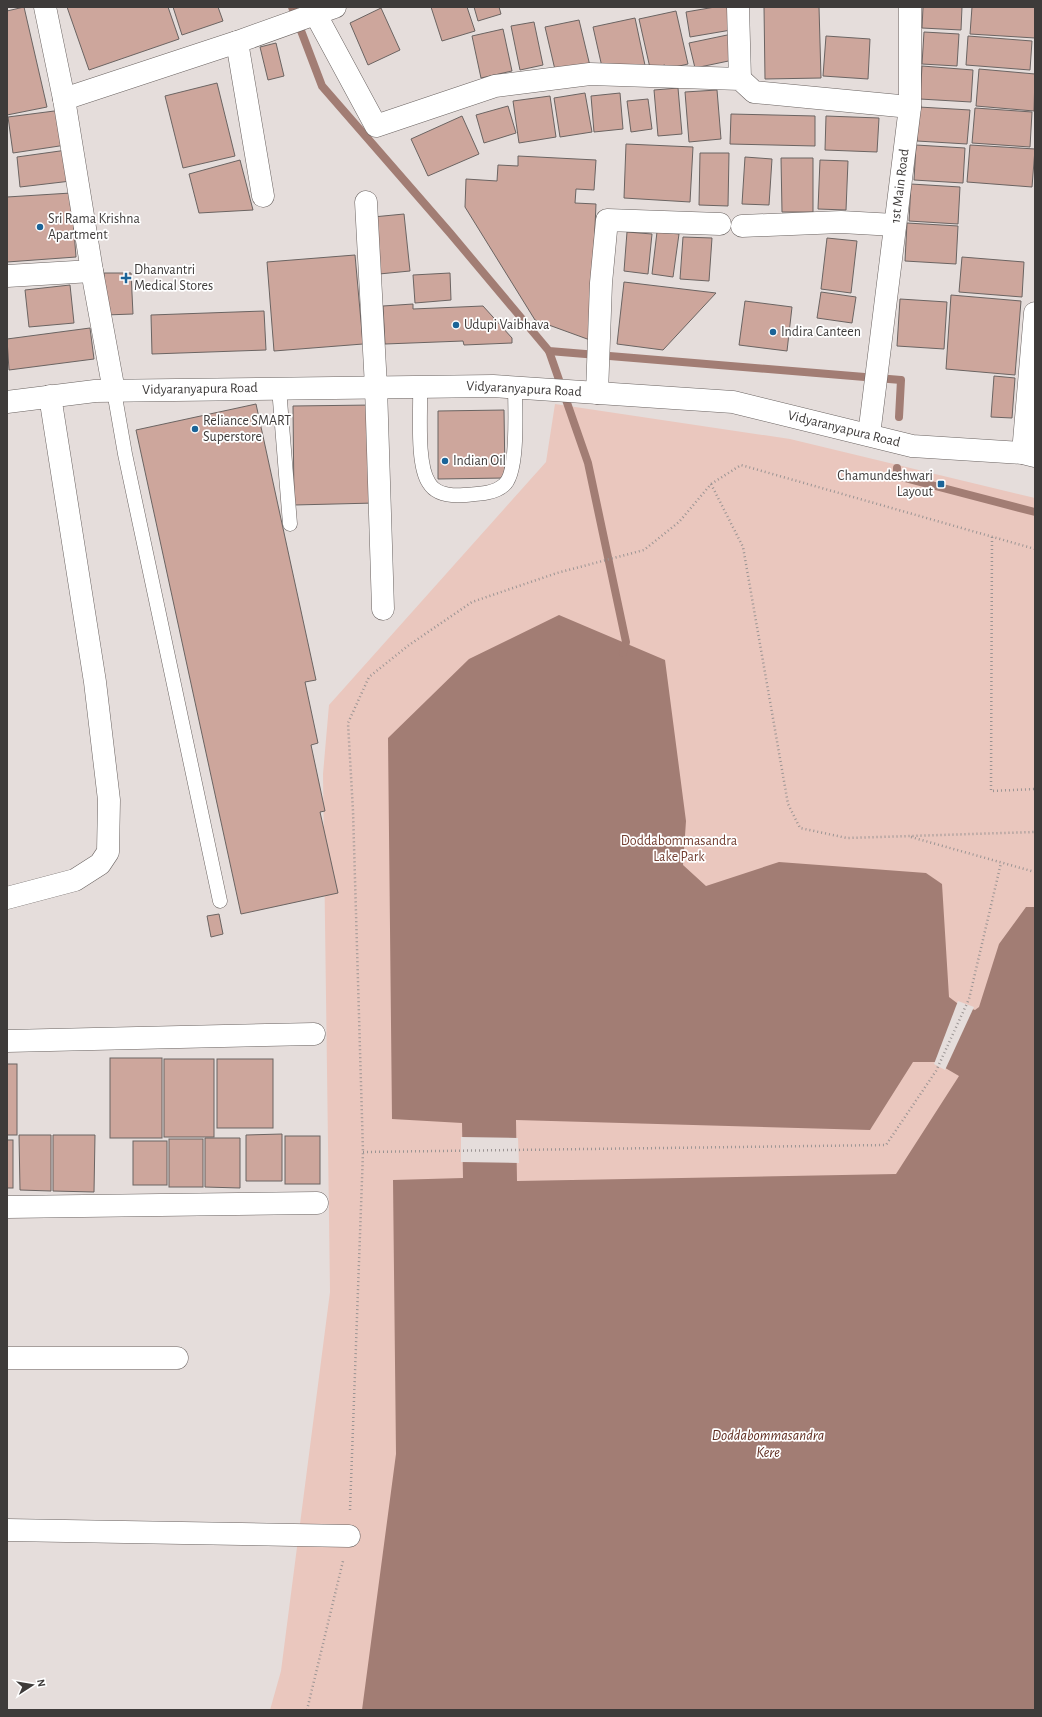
<svg xmlns="http://www.w3.org/2000/svg" width="1042" height="1717" font-family="'Alegreya Sans',sans-serif">
<rect width="100%" height="100%" fill="#e5dddb"/>
<path fill="#eac7be" d="M555 404 790 439 1035 498V1710H270L281 1671 330 1292 323 774 329 705 546 462Z"/>
<path fill="#a27d74" fill-rule="evenodd" d="M559 615 665 660 686 821 683 865 706 886 779 862 926 873 942 884 949 997 957 1003 975 1010 979 1007 999 944 1026 907H1035V1710H362L396 1454 393 1180 463 1178 462 1123 392 1119 388 738 469 659ZM913 1062H935L959 1076 896 1174 517 1181 516 1120 870 1130Z"/>
<g fill="#e5dddb">
<path d="M958 1001 974 1007 945 1070 934 1064Z"/>
<path d="M461 1137 518 1138 519 1163 461 1162Z"/>
</g>
<g fill="none" stroke-linecap="round" stroke-linejoin="round">
<g stroke="#a27d74" stroke-width="8">
<path d="M292 7 322 86 450 233 549 351 901 380 899 417"/>
<path d="M549 351 588 463 626 642 623 653"/>
<path d="M897 468V476L1035 512"/>
</g>
</g>
<g fill="#cda69c" stroke="#6b6462">
<path d="M24 7 47 107 7 115V11Z"/>
<path d="M67 7H168L179 39 89 70Z"/>
<path d="M173 7H218L223 21 182 35Z"/>
<path d="M431 7H467L475 31 442 41Z"/>
<path d="M474 7H499L501 14 478 21Z"/>
<path d="M715 7H727L731 30 690 37 686 12Z"/>
<path d="M764 7H819L821 78 765 79Z"/>
<path d="M923 7H962L961 30 922 28Z"/>
<path d="M972 7H1035V38L970 34Z"/>
<path d="M381 8 400 50 368 65 350 23Z"/>
<path d="M676 11 688 64 666 69 665 65 650 68 639 19Z"/>
<path d="M635 18 646 70 602 67 593 27Z"/>
<path d="M579 20 590 66 556 74 545 27Z"/>
<path d="M534 22 543 65 520 70 511 26Z"/>
<path d="M503 29 512 71 481 78 472 36Z"/>
<path d="M924 32 959 34 957 66 922 64Z"/>
<path d="M732 34 738 59 695 68 689 43Z"/>
<path d="M826 36 870 39 868 79 823 76Z"/>
<path d="M968 36 1032 41 1030 70 966 65Z"/>
<path d="M276 43 284 76 268 80 260 47Z"/>
<path d="M922 66 973 70 971 102 920 99Z"/>
<path d="M979 69 1035 74 1034 111 976 106Z"/>
<path d="M217 83 235 156 183 168 165 96Z"/>
<path d="M678 88 682 134 658 136 654 90Z"/>
<path d="M717 90 721 139 689 142 685 92Z"/>
<path d="M585 93 592 132 560 137 554 98Z"/>
<path d="M620 93 623 129 594 132 591 96Z"/>
<path d="M550 96 556 137 519 143 513 101Z"/>
<path d="M648 99 652 129 631 132 627 101Z"/>
<path d="M508 106 516 133 484 143 476 115Z"/>
<path d="M919 107 970 110 967 144 917 141Z"/>
<path d="M975 108 1032 112 1030 147 972 143Z"/>
<path d="M62 110 66 145 13 153 8 117Z"/>
<path d="M731 114 815 116V146L730 144Z"/>
<path d="M462 116 479 154 428 176 411 139Z"/>
<path d="M826 116 879 118 877 152 825 150Z"/>
<path d="M626 144 693 147 690 202 624 198Z"/>
<path d="M916 145 965 148 963 183 914 180Z"/>
<path d="M970 145 1035 149 1032 187 967 182Z"/>
<path d="M67 150 71 181 20 187 17 157Z"/>
<path d="M700 153H729L728 206 699 205Z"/>
<path d="M518 156 596 160 594 190 576 189 575 203 596 204 590 340 535 320 465 207 466 179 497 181 498 165 518 166Z"/>
<path d="M745 157 772 159 769 205 742 204Z"/>
<path d="M781 158H813V212H782Z"/>
<path d="M240 160 253 210 199 213 189 174Z"/>
<path d="M820 160 848 161 846 210 818 209Z"/>
<path d="M911 184 960 187 958 224 909 221Z"/>
<path d="M71 193 76 257 7 262V197Z"/>
<path d="M404 214 410 271 379 274 373 217Z"/>
<path d="M907 223 958 226 956 264 905 261Z"/>
<path d="M627 232 652 234 648 274 624 271Z"/>
<path d="M657 232 679 234 673 277 652 274Z"/>
<path d="M683 237 712 238 709 281 680 279Z"/>
<path d="M827 238 857 241 851 293 821 289Z"/>
<path d="M355 255 363 344 274 351 267 262Z"/>
<path d="M962 257 1024 262 1022 297 959 292Z"/>
<path d="M104 273H131L133 314 105 315Z"/>
<path d="M450 273 451 300 415 303 413 275Z"/>
<path d="M624 282 716 293 663 350 617 344Z"/>
<path d="M70 285 74 323 29 327 25 290Z"/>
<path d="M821 292 856 297 852 323 817 318Z"/>
<path d="M951 295 1021 301 1015 375 946 369Z"/>
<path d="M900 299 947 302 944 349 897 346Z"/>
<path d="M745 301 792 307 787 351 739 345Z"/>
<path d="M413 304V309L483 306 512 338V343L464 345 463 341 385 344 383 306Z"/>
<path d="M264 311 266 350 152 354 151 315Z"/>
<path d="M90 328 94 359 9 370 7 339Z"/>
<path d="M994 376 1015 378 1012 418 991 417Z"/>
<path d="M256 404 316 680 305 682 318 743 311 745 325 811 320 812 338 893 241 914 136 430Z"/>
<path d="M373 405 375 503 294 505 293 406Z"/>
<path d="M504 410 505 478 438 479V411Z"/>
<path d="M219 914 223 934 211 937 207 916Z"/>
<rect x="110" y="1058" width="52" height="80"/>
<rect x="164" y="1059" width="50" height="78"/>
<rect x="217" y="1059" width="56" height="69"/>
<rect x="7" y="1064" width="10" height="71"/>
<path d="M282 1134V1181H246V1135Z"/>
<path d="M19 1135H51V1191L20 1190Z"/>
<path d="M53 1135H95L94 1192 53 1191Z"/>
<rect x="285" y="1136" width="35" height="48"/>
<path d="M205 1138H240V1188L205 1187Z"/>
<rect x="169" y="1139" width="34" height="48"/>
<rect x="7" y="1140" width="6" height="48"/>
<rect x="133" y="1141" width="34" height="44"/>
</g>
<g fill="none" stroke-linecap="round" stroke-linejoin="round">
<defs>
<g id="lane">
<path d="M420 387C421 410 416 464 429 483 436 495 451 496 464 495 477 494 494 494 504 485 519 473 515 407 515 387"/>
<path d="M279 388 290 524"/>
<path d="M114 391 125 454 220 901"/>
</g>
<g id="street">
<path d="M45 7 64 99 92 271 114 391"/>
<path d="M738 7 740 79"/>
<path d="M316 15 376 126 495 86 590 74 740 79 754 92 910 107"/>
<path d="M237 42 263 196"/>
<path d="M64 99 237 42 335 7"/>
<path d="M366 202 376 387 383 609"/>
<path d="M742 226 841 222 895 225"/>
<path d="M7 276 92 271"/>
<path d="M597 393 601 283 607 220 720 224"/>
<path d="M869 435 910 107V7"/>
<path d="M1023 453 1035 313"/>
<path d="M7 898 75 880 100 864 108 852 109 800 95 682 50 396"/>
<path d="M7 1041 314 1034"/>
<path d="M7 1207 317 1203"/>
<path d="M7 1358H177"/>
<path d="M7 1530 349 1536"/>
</g>
<path id="secondary" d="M7 402 95 391 493 386 733 402 912 446 1023 453 1035 456"/>
</defs>
<use href="#lane" stroke="#6a6361" stroke-width="15"/>
<use href="#street" stroke="#6a6361" stroke-width="23"/>
<use href="#secondary" stroke="#6a6361" stroke-width="23"/>
<g stroke="#9a9493" stroke-width="2.5" stroke-dasharray="1 3" stroke-linecap="butt">
<path d="M711 484 743 547 788 804 800 828 847 838 1035 832"/>
<path d="M992 537 991 791 1035 789"/>
<path d="M911 837 1035 872"/>
<path d="M363 1152 886 1145 936 1071 969 999 1001 863"/>
<path d="M350 1510 363 1152 353 811 348 723 369 677 409 645 472 602 557 573 644 550 679 522 711 484 741 465 1035 549"/>
<path d="M307 1710 343 1561"/>
</g>
<use href="#lane" stroke="#fff" stroke-width="14"/>
<use href="#street" stroke="#fff" stroke-width="22"/>
<use href="#secondary" stroke="#fff" stroke-width="22"/>
</g>
<g fill="#1b6498" stroke="#fff" stroke-width="1.5">
<circle cx="40" cy="227" r="4"/>
<path d="M124 272h4v4h4v4h-4v4h-4v-4h-4v-4h4z"/>
<circle cx="456" cy="325" r="4"/>
<circle cx="773" cy="332" r="4"/>
<circle cx="195" cy="429" r="4"/>
<circle cx="445" cy="461" r="4"/>
<rect x="937" y="480" width="8" height="8" rx="2"/>
</g>
<g text-anchor="middle" dominant-baseline="central" stroke-width="3.5" stroke-linejoin="round" paint-order="stroke">
<g font-size="14" fill="#3e3b3a" stroke="#fff">
<text transform="translate(900 186) rotate(-83)">1st Main Road</text>
<text transform="translate(200 389) rotate(-1)">Vidyaranyapura Road</text>
<text transform="translate(524 389) rotate(3)">Vidyaranyapura Road</text>
<text transform="translate(844 429) rotate(14)">Vidyaranyapura Road</text>
</g>
<g font-size="14" fill="#3e3b3a" stroke="#fff" text-anchor="start">
<text x="48" y="219">Sri Rama Krishna<tspan x="48" dy="16">Apartment</tspan></text>
<text x="134" y="270">Dhanvantri<tspan x="134" dy="16">Medical Stores</tspan></text>
<text x="464" y="325">Udupi Vaibhava</text>
<text x="781" y="332">Indira Canteen</text>
<text x="203" y="421">Reliance SMART<tspan x="203" dy="16">Superstore</tspan></text>
<text x="453" y="461">Indian Oil</text>
<text x="933" y="476" text-anchor="end">Chamundeshwari<tspan x="933" dy="16">Layout</tspan></text>
</g>
<g font-size="14" fill="#733e31" stroke="#fff">
<text x="679" y="841">Doddabommasandra<tspan x="679" dy="16">Lake Park</tspan></text>
</g>
<g font-size="15" font-style="italic" fill="#612e21" stroke="#fff">
<text x="768" y="1435">Doddabommasandra<tspan x="768" dy="17">Kere</tspan></text>
</g>
</g>
<rect width="1042" height="1717" fill="none" stroke="#3e3b3a" stroke-width="16"/>
<g transform="translate(32 1685) rotate(78)" stroke="#ffffff" stroke-width="3" paint-order="stroke">
<path d="M0-3L7 15L0 10L-7 15Z" fill="#3e3b3a"/>
<text y="-6" font-size="11" font-weight="bold" text-anchor="middle" fill="#3e3b3a">N</text>
</g>
</svg>
